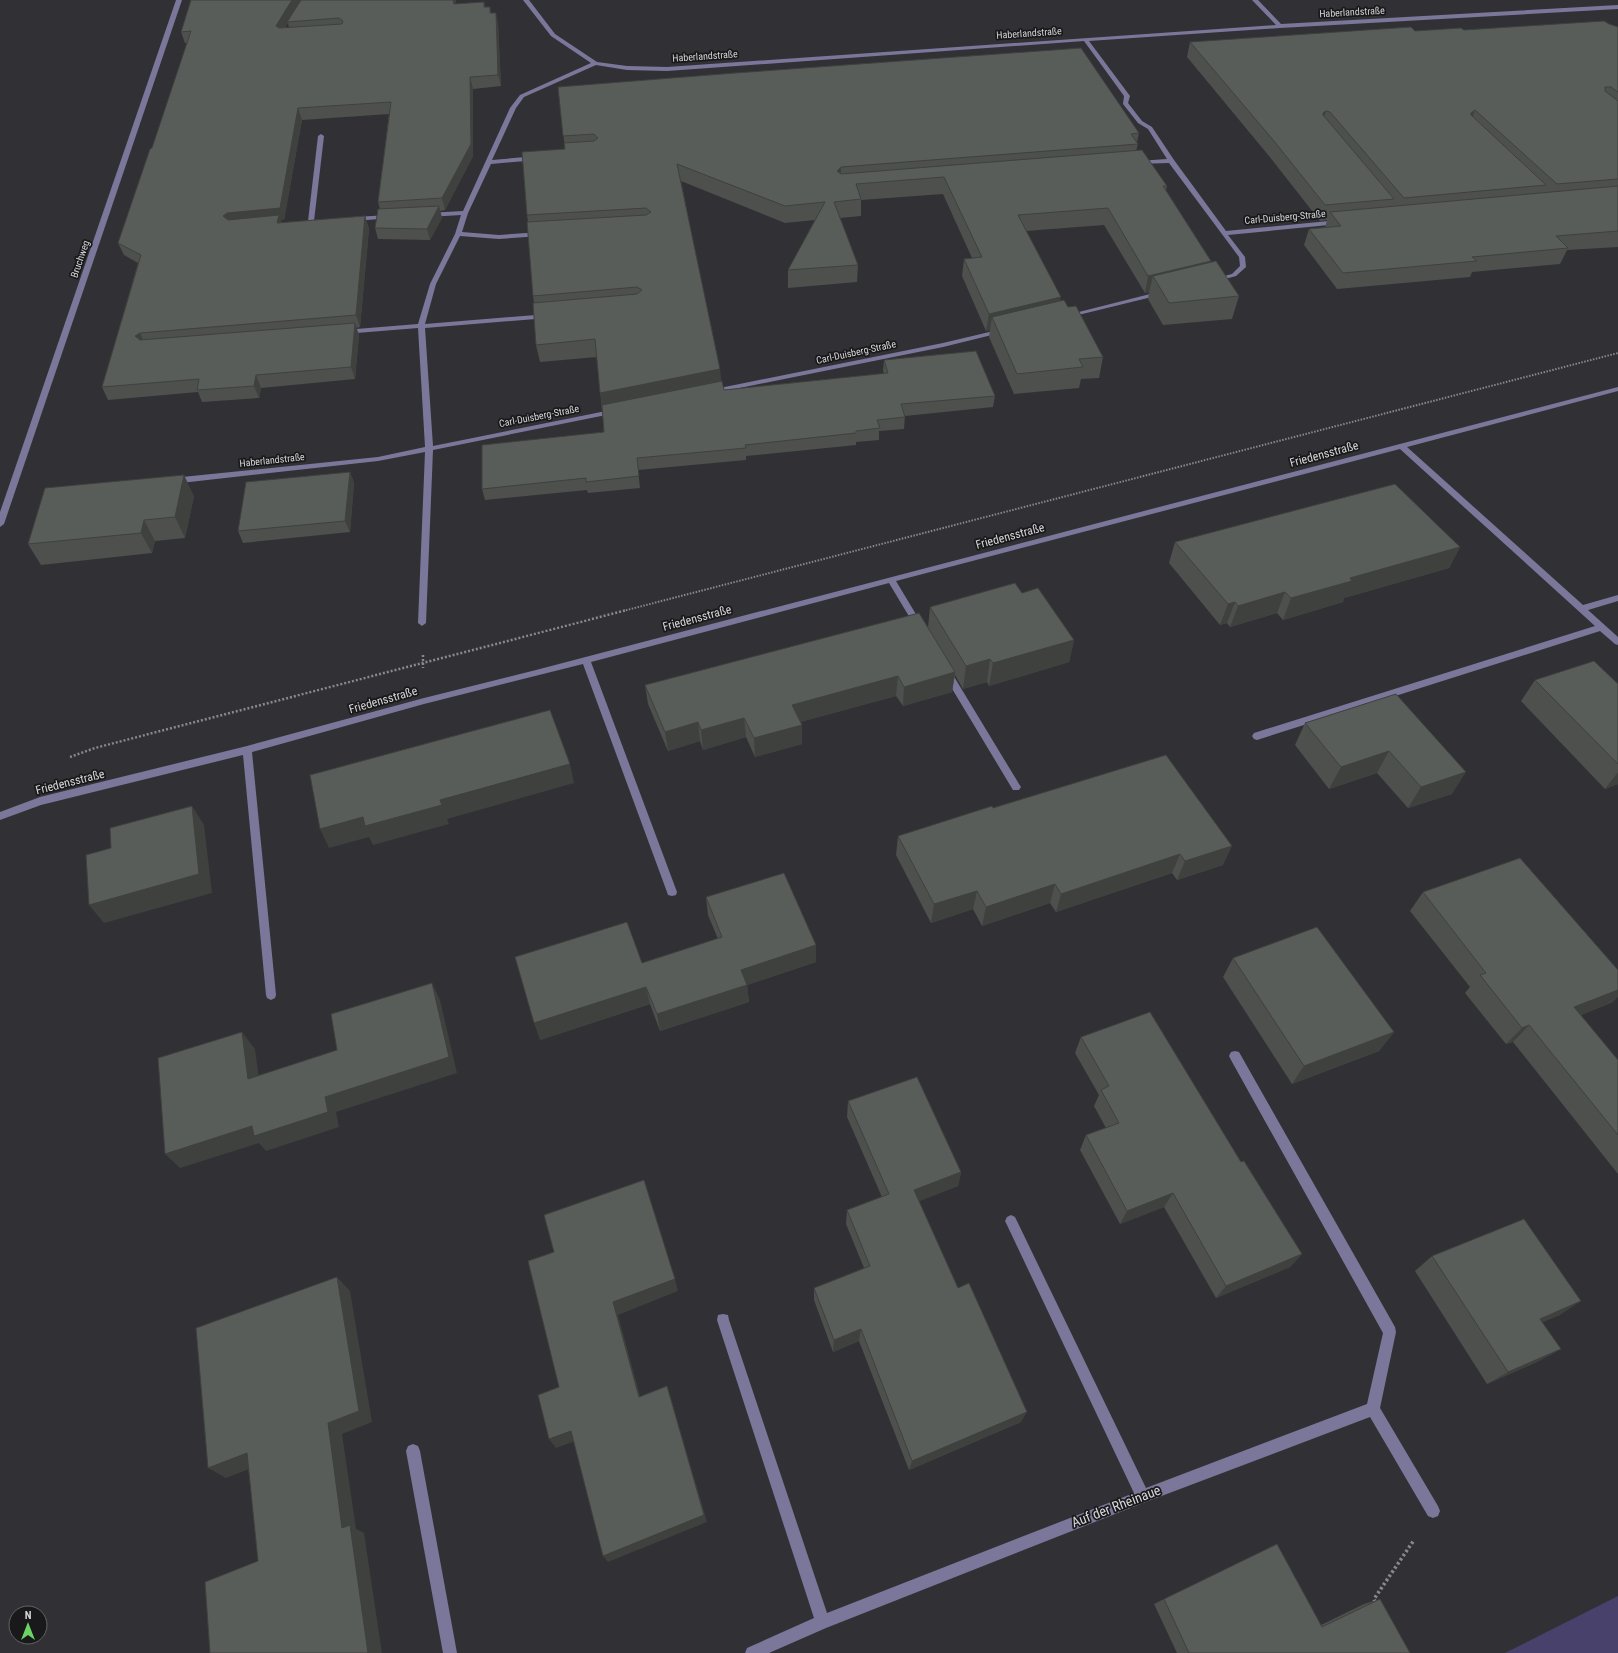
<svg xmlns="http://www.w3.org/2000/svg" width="1618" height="1653" font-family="'Roboto Condensed',sans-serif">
<rect width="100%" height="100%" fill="#313135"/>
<path fill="#47416c" d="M1618 1596V1653H1505Z"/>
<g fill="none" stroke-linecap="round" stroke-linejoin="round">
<path stroke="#89898c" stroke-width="2" stroke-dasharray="1.5 1.5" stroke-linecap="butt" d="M623 611 1618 353"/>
<g stroke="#89898c" stroke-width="2.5" stroke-dasharray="2 2" stroke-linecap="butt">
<path d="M423 655V668"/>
<path d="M70 757 95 748 627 610"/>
</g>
<path stroke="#89898c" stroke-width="3.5" stroke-dasharray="2.5 2.5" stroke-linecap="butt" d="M1375 1602 1374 1599 1414 1540"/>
<g fill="#7b779a" fill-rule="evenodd">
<path d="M176 0H182L4 524 0 527V512Z"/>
<path d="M523 0H529L555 34 597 62 627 66 667 67 1276 25 1252 0H1258L1281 24 1618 5V9L1280 28 1089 41 1130 96 1128 103 1142 121 1152 127 1174 160 1226 231 1339 220 1342 222 1339 224 1228 235 1245 257 1246 267 1236 276 1214 282 1211 280 1212 279 1232 274 1240 266 1239 257 1169 163 1136 164V162L1138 161 1167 159 1148 129 1138 123 1123 104 1124 96 1084 41 667 71 627 70 596 65 524 97 516 108 492 160 537 156 540 158 537 160 491 164 468 213 462 232 499 235 541 232 544 234 541 236 499 239 460 236 436 284 425 324 548 314 551 316 548 318 425 328 433 446 616 409 620 411 616 413 433 450 426 623 422 626 418 623 425 452 378 461 172 484 168 481 172 478 378 457 425 447 418 328 344 334 340 332 344 330 418 324 430 284 455 234 461 215 428 217 425 215 428 213 463 211 510 108 520 95 591 63 551 36Z"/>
<path d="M321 134 324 136 314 221 311 223 308 221 318 136Z"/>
<path d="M390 215 392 216V218L354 221 351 219 354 217Z"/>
<path d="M1162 291 1164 292V294L1066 318 1063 316Z"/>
<path d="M1002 329 1006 331 1004 332 943 347 710 394 706 392 710 390 943 343Z"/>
<path d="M1618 387V391L1407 447 1583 605 1618 595V601L1588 610 1618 637V645L1615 644 1600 631 1257 740 1254 739 1252 736 1254 733 1595 626 1400 449 896 581 923 626 919 629 916 628 889 583 591 662 677 892 676 895 672 896 668 895 667 892 583 664 424 704 252 752 276 995 275 998 271 1000 267 998 266 995 243 755 41 805 0 820V812L40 797 247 746 424 698 536 670Z"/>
<path d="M947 669 950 670 1019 784 1021 787 1019 790H1013L942 672Z"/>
<path d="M1235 1051 1239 1052 1395 1327 1396 1332 1380 1408 1438 1506 1440 1511 1438 1516 1433 1518 1428 1516 1370 1417 1143 1503 826 1628 769 1653H745L747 1648 814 1618 717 1320 718 1315 723 1314 728 1315 729 1320 827 1613 1134 1493 1007 1225 1005 1221 1007 1217 1011 1215 1015 1217 1146 1488 1367 1404 1383 1333 1231 1060 1229 1056 1231 1052Z"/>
<path d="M413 1444 418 1446 420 1451 457 1653H443L406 1451 408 1446Z"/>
</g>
</g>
<g fill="#4d504d" fill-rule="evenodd">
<path d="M456 0V4L484 2 485 7H490L491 13 498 24 501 86 473 89V156L445 210 440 211 442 218 430 240 378 239 375 228 380 209 378 202 389 114 302 120 284 220H281V223L365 216 369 229 360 327 356 328 359 335 355 379 261 388 259 398 202 402 198 392 108 400 102 387 138 263 124 255 118 243 152 148 187 43H185L181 32ZM288 23 289 28H285Z"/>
<path d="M1609 24 1618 27V247L1567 250 1560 264 1472 272 1470 277 1337 289 1304 245 1309 229 1325 228 1327 220 1320 221 1269 156 1187 57 1190 42 1415 31 1464 30Z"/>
<path d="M558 87 1139 133 1137 142 1138 144 1136 151 1167 186 1166 190 1211 261V262L1239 296 1232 319 1163 325 1148 299 1149 292 1145 293 1104 225 1026 231 1060 301 1068 307 1103 357 1099 378 1081 379 1079 388 1014 394 989 337 990 330 986 331 962 276 964 259 972 258 943 194 861 200V216L840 218 858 265 857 282 788 288V270L815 220 785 223 681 181 721 381 724 390 884 374 883 371 884 360 995 396 993 407 905 416 904 429 879 431V440L856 442V445L746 456V460L638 470 640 488 588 493 587 490 485 500 482 489 604 432 597 357 540 362 536 345 534 303 533 296 528 222 527 215 565 149Z"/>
<path d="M350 472 354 483 350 532 243 543 238 531Z"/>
<path d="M194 496 185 538 155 541 152 553 41 565 28 544Z"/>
<path d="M1175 542 1460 547 1449 568 1344 598 1343 602 1283 620 1277 613 1230 627 1227 623 1220 625 1169 563Z"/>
<path d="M1022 593 1074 640 1069 662 989 686 987 682 963 689 955 675 952 692 903 706 896 696 800 722 802 725V744L755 757 746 737 703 750 700 741 668 751 648 704 645 685 928 628 930 607Z"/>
<path d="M1535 680 1618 684V784L1605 789 1521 701Z"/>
<path d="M1396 694 1452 794 1408 808 1377 773 1329 789 1295 745 1305 723Z"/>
<path d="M1166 755 1223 865 1177 880 1172 873 1056 912 1050 903 982 926 973 909 931 923 896 855 898 836 993 808Z"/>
<path d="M1423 892 1613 1002 1581 1015 1618 1060V1174L1513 1042 1506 1044 1465 993 1470 987 1410 911Z"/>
<path d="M706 897 816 945V962L747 985 749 1002 660 1031 650 1004 540 1040 642 963 718 939 708 915Z"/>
<path d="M1233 958 1394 1032 1379 1051 1292 1084 1223 977Z"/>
<path d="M1081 1037 1241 1162 1302 1254 1290 1267 1216 1298 1164 1207 1120 1224 1080 1150 1086 1135 1106 1128 1094 1106 1099 1095 1075 1053Z"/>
<path d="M848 1101 961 1172 958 1186 919 1201 958 1288 1021 1422 909 1470 859 1341 833 1352 814 1300V1288L864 1268 846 1224 847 1210 882 1197 847 1117Z"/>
<path d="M1432 1256 1560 1315 1542 1322 1561 1349 1539 1361 1487 1384 1415 1271Z"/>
<path d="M1164 1599 1321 1625 1364 1604 1380 1599 1410 1653H1177L1154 1604Z"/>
</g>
<g fill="#3e413e">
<path d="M292 0H302L287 22 288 23 280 37 276 26Z"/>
<path d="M453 0H456V15L454 4Z"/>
<path d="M496 13 498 24 501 86 498 75Z"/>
<path d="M470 77 473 89V156L445 210 442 198Z"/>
<path d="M298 108 302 120 284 220H281L283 227 277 223 232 226 223 216Z"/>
<path d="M1475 110 1469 126 1471 113Z"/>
<path d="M1326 111 1321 126 1323 113Z"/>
<path d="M841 167V184L837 171Z"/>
<path d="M439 206 442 218 430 240 427 229Z"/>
<path d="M365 216 369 229 360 327 356 315Z"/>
<path d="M1211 261 1207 278 1153 276 1149 292 1145 293 1148 276Z"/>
<path d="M1061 297 1058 314 992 317 990 330 986 331 989 314Z"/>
<path d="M355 323 359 335 355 379 351 367Z"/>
<path d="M140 333 146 346 135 336Z"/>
<path d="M720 369 722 386 603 410 600 393Z"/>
<path d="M256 375 261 388 259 398 254 386Z"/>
<path d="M350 472 354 483 350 532 345 521Z"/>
<path d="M184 475 194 496 185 538 175 517Z"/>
<path d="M144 520 155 541 152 553 141 533Z"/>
<path d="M1460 547 1449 568 1344 598 1343 602 1283 620 1291 598 1350 578Z"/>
<path d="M1285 592 1277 613 1230 627 1238 606Z"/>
<path d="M1235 602 1227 623 1220 625 1228 604Z"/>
<path d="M1074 640 1069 662 989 686 993 663Z"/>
<path d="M990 659 987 682 963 689 966 666Z"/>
<path d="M955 672 952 692 903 706 904 687Z"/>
<path d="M898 676 896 696 792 724V705Z"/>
<path d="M744 718 746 737 703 750 701 730Z"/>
<path d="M698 722 700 741 668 751 665 732Z"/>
<path d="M802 725V744L755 757 754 738Z"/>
<path d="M1389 751 1377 773 1329 789 1341 767Z"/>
<path d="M570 764 574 783 447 819 449 824 373 845 369 837 329 848 320 829 363 817 440 800Z"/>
<path d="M1466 772 1452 794 1408 808 1421 787Z"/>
<path d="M1618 772V784L1605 789Z"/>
<path d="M192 806 204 825 212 893 104 923 89 905Z"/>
<path d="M1232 846 1223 865 1177 880 1185 861Z"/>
<path d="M1180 854 1172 873 1056 912 1061 894Z"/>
<path d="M1055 884 1050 903 982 926 986 907Z"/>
<path d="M977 891 973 909 931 923 934 904Z"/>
<path d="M816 945V962L747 985 749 1002 660 1031 657 1014 741 970Z"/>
<path d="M432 983 440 1000 457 1073 336 1112 339 1127 266 1151 259 1143 180 1168 165 1154 325 1097Z"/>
<path d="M646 987 650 1004 540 1040 534 1023Z"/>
<path d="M1618 990V997L1613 1002 1558 1024 1574 1007Z"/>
<path d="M1529 1025 1513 1042 1506 1044 1522 1028Z"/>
<path d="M242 1032 255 1049 261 1095 248 1079Z"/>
<path d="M1394 1032 1379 1051 1292 1084 1304 1066Z"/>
<path d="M961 1172 958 1186 912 1204 914 1190Z"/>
<path d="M1173 1193 1164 1207 1120 1224 1127 1211Z"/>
<path d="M1302 1254 1290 1267 1216 1298 1226 1286Z"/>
<path d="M337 1277 350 1291 372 1422 342 1434 356 1529 364 1533 382 1653H368L342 1528 328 1423Z"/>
<path d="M675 1279 678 1291 618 1315 643 1407 639 1397 613 1302Z"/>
<path d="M1581 1301 1560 1315 1520 1332 1540 1319Z"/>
<path d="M861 1329 859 1341 833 1352 834 1340Z"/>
<path d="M1561 1349 1539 1361 1487 1384 1508 1372Z"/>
<path d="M667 1386 670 1396 707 1522 608 1562 603 1556Z"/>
<path d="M1027 1412 1021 1422 909 1470 912 1461Z"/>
<path d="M571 1431 578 1440 556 1448 549 1439Z"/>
<path d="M247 1453 264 1463 226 1478 208 1468Z"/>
</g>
<g fill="#595d59" stroke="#3e413e">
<path d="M191 0H292L276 26 279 28 342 24 343 21 339 18 287 22 301 0H453L454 4 484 2V7H490V13H496L498 75 470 77 471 144 442 198 378 202 391 102 298 108 280 208 227 213 223 216 228 220 279 215 277 223 365 216 356 315 140 333 135 336 140 340 355 323 351 367 256 375 254 386 197 390 199 379 102 387 141 255 118 243 150 149 152 148 191 31 181 32Z"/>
<path d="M1604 21 1609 24 1618 27V92L1611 87H1605V91L1618 101V179L1557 184 1475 110 1471 113V115L1546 185 1404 198 1330 112 1326 111 1323 113V115L1394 199 1325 205 1274 141 1190 42 1411 27 1415 31 1461 28 1464 30Z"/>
<path d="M1081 48 1139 133 1131 134 1138 144 841 167 837 171 841 174 1142 150 1167 186H1163L1211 261 1148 276 1108 208 1018 215 1061 297 989 314 964 259 982 257 944 177 856 184 861 199 834 202 858 265 788 270 825 202 785 206 677 164 720 369 600 393 595 339 536 345 533 303 637 294 642 290 637 287 533 296 527 222 646 215 651 212 646 208 527 215 522 152 565 149 564 143 594 141 598 138 594 134 563 136 558 87 735 73Z"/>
<path d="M1618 186V231L1556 236 1568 248 1472 257 1477 261 1343 273 1309 229 1341 226 1330 212Z"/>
<path d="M439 206 427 229 375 228 378 209Z"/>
<path d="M1216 261 1239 296 1169 303 1153 276Z"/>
<path d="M1064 300 1068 307 1076 306 1103 357 1079 359 1083 367 1017 374 992 317Z"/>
<path d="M976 351 995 396 901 404 905 417 877 420 880 428 856 431V433L745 445 746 448 637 458 639 476 586 482V478L482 489V445L604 432 602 405 722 381 724 390 888 373 884 360Z"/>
<path d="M350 472 345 521 238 531 246 482Z"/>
<path d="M184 475 175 517 144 520 141 533 28 544 45 488Z"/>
<path d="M1395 484 1460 547 1350 578 1352 581 1291 598 1285 592 1238 606 1235 602 1228 604 1175 542Z"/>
<path d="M1015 583 1022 593 1038 588 1074 640 993 663 990 659 966 666 930 607Z"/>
<path d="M919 613 955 672 904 687 898 676 792 705 802 725 754 738 744 718 701 730 698 722 665 732 645 685Z"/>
<path d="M1594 661 1618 684V764L1535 680Z"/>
<path d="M1396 694 1466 772 1421 787 1389 751 1341 767 1305 723Z"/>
<path d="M550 710 570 764 440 800 442 805 365 826 363 817 320 829 310 775Z"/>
<path d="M1166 755 1232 846 1185 861 1180 854 1061 894 1055 884 986 907 977 891 934 904 898 836 992 806 993 808Z"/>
<path d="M192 806 199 874 89 905 86 855 111 848 110 828Z"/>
<path d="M1520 858 1618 970V990L1574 1007 1618 1060V1135L1529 1025 1522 1028 1480 975 1486 973 1423 892Z"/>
<path d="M784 873 816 945 741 970 747 985 657 1014 646 987 534 1023 515 957 627 922 642 963 722 937 706 897Z"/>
<path d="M1317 927 1394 1032 1304 1066 1233 958Z"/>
<path d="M432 983 449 1057 325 1097 328 1112 254 1136 252 1126 165 1154 158 1058 242 1032 248 1079 337 1050 331 1014Z"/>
<path d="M1150 1012 1241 1162 1244 1161 1302 1254 1226 1286 1173 1193 1127 1211 1086 1135 1119 1123 1101 1090 1109 1086 1081 1037Z"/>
<path d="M917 1077 961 1172 914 1190 958 1288 969 1283 1027 1412 912 1461 861 1329 834 1340 814 1288 870 1266 847 1210 889 1194 848 1101Z"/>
<path d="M644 1180 675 1279 613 1302 639 1397 667 1386 704 1515 603 1556 571 1431 549 1439 538 1395 559 1387 528 1261 554 1252 544 1215Z"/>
<path d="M1524 1219 1581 1301 1540 1319 1561 1349 1508 1372 1432 1256Z"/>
<path d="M337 1277 359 1411 328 1423 342 1528 350 1525 368 1653H210L205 1582 258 1561 247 1453 208 1468 196 1328Z"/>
<path d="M1277 1544 1322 1627 1380 1599 1410 1653H1189L1164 1599Z"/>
</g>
<g text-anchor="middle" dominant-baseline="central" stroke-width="3.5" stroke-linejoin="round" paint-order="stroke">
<g font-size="10" fill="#d5d5d7" stroke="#19191b">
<text transform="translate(1352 12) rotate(-3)">Haberlandstraße</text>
<text transform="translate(1029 33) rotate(-4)">Haberlandstraße</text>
<text transform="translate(705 56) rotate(-4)">Haberlandstraße</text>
<text transform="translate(1285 217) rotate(-5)">Carl-Duisberg-Straße</text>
<text transform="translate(80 259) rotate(-71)">Bruchweg</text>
<text transform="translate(856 352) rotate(-12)">Carl-Duisberg-Straße</text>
<text transform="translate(539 416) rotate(-11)">Carl-Duisberg-Straße</text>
<text transform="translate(272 460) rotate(-6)">Haberlandstraße</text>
</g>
<g font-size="12" fill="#d5d5d7" stroke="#19191b">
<text transform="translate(1324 454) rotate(-15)">Friedensstraße</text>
<text transform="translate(1010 536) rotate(-15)">Friedensstraße</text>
<text transform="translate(697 618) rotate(-15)">Friedensstraße</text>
<text transform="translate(383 700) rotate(-16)">Friedensstraße</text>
<text transform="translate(70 782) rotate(-14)">Friedensstraße</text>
</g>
<g font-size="14" fill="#d5d5d7" stroke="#19191b">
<text transform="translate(1116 1506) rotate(-21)">Auf der Rheinaue</text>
</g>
</g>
<g transform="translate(28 1625)"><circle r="19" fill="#19191b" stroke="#646466"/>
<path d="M0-3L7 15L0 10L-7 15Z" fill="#6bd363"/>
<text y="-6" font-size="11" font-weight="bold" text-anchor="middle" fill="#d5d5d7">N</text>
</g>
</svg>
